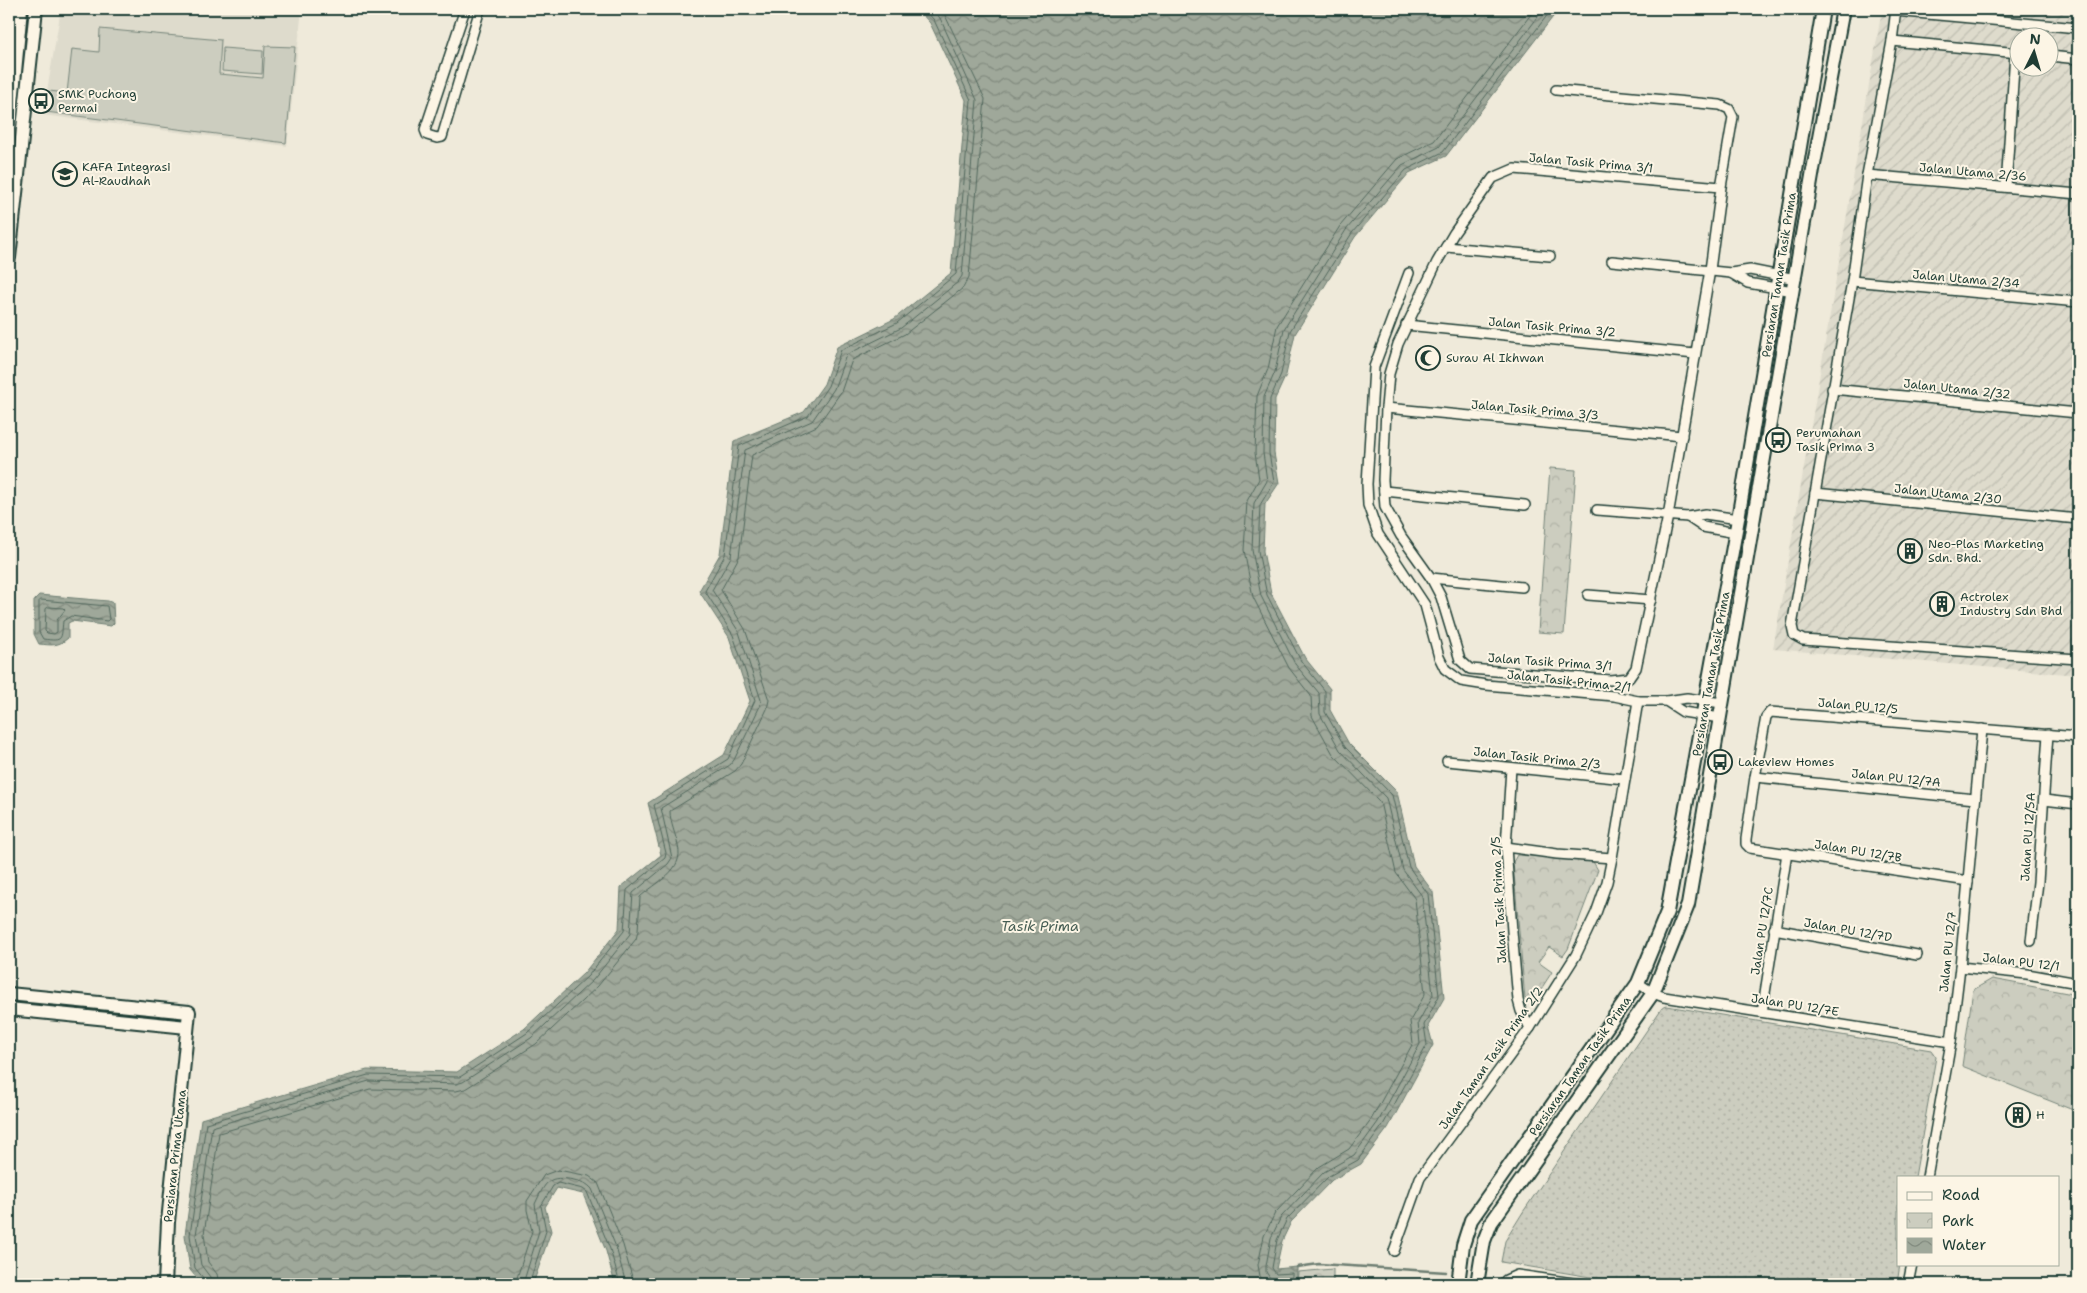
<svg xmlns="http://www.w3.org/2000/svg" width="2087" height="1293" font-family="'Shantell Sans',sans-serif">
<defs>
<pattern id="industrial-furrows" width="10" height="10" patternUnits="userSpaceOnUse" patternTransform="scale(1.25)"><rect width="10" height="10" fill="#dedbcc"/><path d="M-1 1l2-2M0 10L10 0M9 11l2-2" fill="none" stroke="#bebdb0"/></pattern>
<pattern id="grass-dots" width="8" height="8" patternUnits="userSpaceOnUse" patternTransform="scale(1.25)"><rect width="8" height="8" fill="#cccdbf"/><path d="M2 2h.1M6 6h.1" fill="none" stroke="#afb1a5" stroke-width="1.8" stroke-linecap="round"/></pattern>
<pattern id="park-crowns" width="20" height="18" patternUnits="userSpaceOnUse" patternTransform="scale(1.25)"><rect width="20" height="18" fill="#cccdbf"/><path d="M2 6a3 3 0 1 1 6 0M12 15a3 3 0 1 1 6 0" fill="none" stroke="#afb1a5"/></pattern>
<pattern id="water-waves" width="16" height="10" patternUnits="userSpaceOnUse" patternTransform="scale(1.25)"><rect width="16" height="10" fill="#9fa89a"/><path d="M0 5q4-4 8 0t8 0" fill="none" stroke="#818a7e"/></pattern>
</defs>
<rect width="100%" height="100%" fill="#efeada"/>
<filter id="ink" filterUnits="userSpaceOnUse"><feTurbulence type="fractalNoise" baseFrequency=".02" numOctaves="2"/><feDisplacementMap in="SourceGraphic" scale="10" xChannelSelector="R" yChannelSelector="G"/><feConvolveMatrix kernelMatrix="1 2 1 2 8 2 1 2 1" color-interpolation-filters="sRGB"/></filter>
<g filter="url(#ink)">
<path fill="#dedbcc" d="M61 9H302L287 146 43 115Z"/>
<path fill="url(#industrial-furrows)" fill-rule="evenodd" d="M1882 9H2078V675L1773 649ZM2020 38H2050V68H2020Z"/>
<path fill="url(#grass-dots)" stroke="#76857a" d="M1667 1006 1931 1050 1936 1057 1915 1177H1898V1264H1900L1897 1284H1632L1501 1262 1505 1241 1523 1212 1662 1008Z"/>
<g fill="url(#park-crowns)" stroke="#76857a">
<path d="M1550 468 1576 470 1564 634 1538 632Z"/>
<path d="M1517 855 1592 860 1598 870 1568 949 1563 956 1549 947 1538 962 1552 972 1532 1003 1525 999 1513 862Z"/>
<path d="M1992 979 2078 995V1112L1962 1066 1973 990Z"/>
<path d="M1333 1269V1284H1297L1298 1272Z"/>
</g>
<g fill="#cccdbf" stroke="#76857a">
<path d="M100 29 221 40 219 74 263 78 265 46 295 47 286 143 46 112 49 91 67 93 72 49 99 52Z"/>
<path d="M223 48 263 51 262 74 222 71Z"/>
</g>
<g fill="url(#water-waves)" stroke="#6c7d71">
<path d="M917 9H1559L1446 156 1409 173 1355 237 1295 334 1286 375 1275 399 1274 453 1279 483 1265 504 1263 551 1271 593 1305 658 1330 689V710L1349 744 1397 792 1414 866 1433 892 1444 998 1428 1026 1433 1045 1388 1128 1361 1164 1332 1180 1291 1222 1282 1241 1276 1269 1297 1267V1284H615L606 1251 583 1194 557 1188 545 1207 551 1231 533 1284H202L190 1270 185 1235 201 1119 367 1070 457 1072 524 1029 584 973 619 929 621 887 661 855 648 803 724 755 750 701 729 637 699 591 720 554 734 441 804 412 824 384 837 347 894 319 951 273 966 100 930 23Z"/>
<path d="M39 595 108 601 113 603 114 623 111 626 72 621 68 623V638C58 647 51 645 39 644L34 634V600Z"/>
</g>
<g fill="none" stroke-linecap="round" stroke-linejoin="round">
<g stroke="#52685d" stroke-width="1">
<path d="M41 600 107 606 109 619 107 621 71 616 63 621C61 639 64 642 43 639L39 632V602Z"/>
<path d="M49 607 63 608 65 610 57 620V632L54 634 47 633 45 631 46 609Z"/>
<path d="M205 1284V1280L195 1268 190 1235 206 1123 368 1075 460 1077 527 1033 588 976 624 931 627 890 665 858 666 853 654 805 728 759 755 700 733 635 705 591 725 555 739 446 808 416 828 386 841 350 897 323 956 274 971 100 934 20 924 9"/>
<path d="M212 1284 210 1277 201 1265 196 1235 212 1127 369 1081 456 1084 463 1082 531 1038 593 980 630 934 633 893 668 864 672 858 661 808 730 765 734 760 760 706 761 700 739 632 712 590 731 557 745 450 812 421 834 389 846 355 901 328 958 282 962 276 977 100 940 18 932 9"/>
<path d="M219 1284 217 1274 208 1262 204 1234 219 1133 370 1089 456 1091 465 1089 536 1044 598 986 636 939 638 931 640 897C655 883 685 870 678 846 676 835 670 823 670 811L735 771 741 764 767 709 769 700 745 629 721 590 739 557 752 455 817 426 841 392 852 360 905 334 963 288 969 277 985 99 942 9"/>
<path d="M515 1284 532 1231 527 1210V1201L544 1175 558 1170 589 1176 598 1183 623 1245 634 1284"/>
<path d="M523 1284 539 1231 535 1204C546 1181 548 1175 574 1180 582 1182 587 1183 592 1189L616 1247 626 1284"/>
<path d="M529 1284 546 1231 541 1206 553 1186 558 1183 583 1189 587 1192 610 1249 620 1284"/>
<path d="M1266 1284 1260 1276 1258 1265 1264 1236 1275 1213 1319 1167 1349 1149 1372 1118 1413 1043 1410 1021 1425 994 1415 899 1396 873 1380 802 1333 754 1312 716 1311 696 1289 668 1253 597 1244 550 1247 501 1259 479 1255 453 1257 396 1268 369 1277 326 1340 226 1397 159 1434 141 1535 9"/>
<path d="M1286 1284 1284 1280 1270 1278 1266 1272V1266L1271 1238 1281 1217 1324 1172 1354 1155 1378 1122 1420 1044 1418 1023 1433 995 1422 896 1403 870 1386 798 1340 750 1320 714 1319 693 1295 664 1261 596 1252 550 1254 503 1267 481 1263 453 1264 397 1275 372 1284 329 1346 230 1402 165 1439 147 1544 9"/>
<path d="M1292 1284V1273L1276 1274 1272 1268 1277 1240 1287 1219 1329 1176 1358 1160 1383 1125 1427 1045 1424 1025 1439 996 1428 894 1409 867 1392 795 1345 747 1325 712V691L1301 661 1267 595 1258 551 1260 505 1274 482 1269 453 1270 399 1281 374 1290 331 1352 233 1406 170 1443 152 1552 9"/>
</g>
<g stroke="#6c7d71" stroke-width="2.5">
<path d="M9 35 11 9"/>
<path d="M1297 1267 1319 1264 1446 1272"/>
</g>
<defs>
<g id="minor">
<path d="M465 9 425 130 427 135 437 138 442 137 480 9"/>
<path d="M1896 9 1892 41 1867 175 1852 281 1792 626 1794 635 1803 640 2078 659"/>
<path d="M1895 11 2078 28"/>
<path d="M1892 41 2019 53"/>
<path d="M2050 56 2078 59"/>
<path d="M1556 90 1720 105 1729 109 1733 117 1721 187 1710 270 1668 516 1636 668 1629 678 1610 680 1470 669 1460 660 1441 597 1431 578 1401 536 1385 507 1383 480 1386 408 1389 374 1398 344 1437 262 1454 233 1493 178 1514 169 1721 187"/>
<path d="M1867 175 2078 194"/>
<path d="M2006 187 2015 53"/>
<path d="M1446 247 1550 256"/>
<path d="M1612 261 1731 273 1750 270 1796 279"/>
<path d="M1409 273 1374 367 1367 484 1368 505 1378 534 1425 605 1439 657 1445 669 1461 681 1486 685 1614 696 1638 701H1666L1687 698 1722 703"/>
<path d="M1731 273 1748 283 1793 291"/>
<path d="M1852 281 2078 302"/>
<path d="M1406 325 1695 354"/>
<path d="M1832 389 2078 413"/>
<path d="M1386 408 1682 436"/>
<path d="M1384 491 1525 505"/>
<path d="M1815 493 2078 519"/>
<path d="M1597 510 1688 517 1705 514 1738 519"/>
<path d="M1688 517 1703 527 1736 533"/>
<path d="M1431 578 1522 587"/>
<path d="M1588 595 1651 600"/>
<path d="M1666 701 1683 712 1720 718"/>
<path d="M1447 761 1625 779"/>
<path d="M1511 768 1506 847 1512 931 1518 1000 1521 1011 1530 1028"/>
<path d="M1755 777 1975 799"/>
<path d="M2044 800 2078 804"/>
<path d="M1506 847 1557 854 1612 858"/>
<path d="M1968 881 1750 848 1746 844V839L1755 777 1766 717 1770 712 2078 737"/>
<path d="M1774 929 1917 955"/>
<path d="M2031 941 2038 882 2048 734"/>
<path d="M1960 967 2027 974 2078 983"/>
<path d="M1638 983 1653 993 1664 997 1951 1042"/>
<path d="M1762 1012 1787 853"/>
<path d="M1927 1177 1951 1042 1960 967 1982 729"/>
<path d="M1394 1251 1420 1178 1530 1028 1576 955 1596 913 1607 882 1612 858 1638 701"/>
<path d="M1504 1284 1506 1280 1517 1275 1580 1284"/>
<path d="M1908 1284 1912 1264"/>
</g>
<g id="secondary">
<path d="M9 135 21 9"/>
<path d="M9 258 36 9"/>
<path d="M9 994 189 1012 168 1222 165 1284"/>
<path d="M9 1009 187 1027"/>
<path d="M1458 1284 1463 1245 1471 1220 1638 983 1667 912 1738 519 1823 9"/>
<path d="M1477 1284 1484 1241 1491 1223 1653 993 1688 905 1813 170 1843 9"/>
</g>
</defs>
<use href="#minor" stroke="#1f3d34" stroke-width="12"/>
<use href="#secondary" stroke="#1f3d34" stroke-width="16"/>
<use href="#minor" stroke="#fcf5e5" stroke-width="9"/>
<use href="#secondary" stroke="#fcf5e5" stroke-width="12"/>
</g>
</g>
<defs>
<symbol id="bus-ring" viewBox="-11 -11 22 22"><circle r="9.5" fill="#fcf5e5" stroke="#1f3d34" stroke-width="1.5"/><path d="M-5-6H5V4H4V6H2V4H-2V6H-4V4H-5ZM-3.5-4V0h7V-4ZM-3.5 1.2v1.5H-2V1.2ZM2 1.2v1.5H3.5V1.2Z" fill="#1f3d34"/></symbol>
<symbol id="school-ring" viewBox="-11 -11 22 22"><circle r="9.5" fill="#fcf5e5" stroke="#1f3d34" stroke-width="1.5"/><path d="M0-5L7-2L0 1L-7-2ZM-4 1L0 2.5L4 1V4Q0 6-4 4Z" fill="#1f3d34"/></symbol>
<symbol id="mosque-ring" viewBox="-11 -11 22 22"><circle r="9.5" fill="#fcf5e5" stroke="#1f3d34" stroke-width="1.5"/><path d="M3.5-4.9A6 6 0 1 0 3.5 4.9A5 5 0 1 1 3.5-4.9Z" fill="#1f3d34"/></symbol>
<symbol id="building-ring" viewBox="-11 -11 22 22"><circle r="9.5" fill="#fcf5e5" stroke="#1f3d34" stroke-width="1.5"/><path d="M-4-6H4V6H1V3H-1V6H-4ZM-2.5-4.3h1.7v1.8h-1.7ZM.8-4.3h1.7v1.8H.8ZM-2.5-1h1.7V.8h-1.7ZM.8-1h1.7V.8H.8Z" fill="#1f3d34"/></symbol>
</defs>
<g fill-rule="evenodd">
<use href="#bus-ring" x="27" y="87" width="28" height="28"/>
<use href="#school-ring" x="51" y="160" width="28" height="28"/>
<use href="#mosque-ring" x="1414" y="344" width="28" height="28"/>
<use href="#bus-ring" x="1764" y="426" width="28" height="28"/>
<use href="#building-ring" x="1896" y="537" width="28" height="28"/>
<use href="#building-ring" x="1928" y="590" width="28" height="28"/>
<use href="#bus-ring" x="1706" y="748" width="28" height="28"/>
<use href="#building-ring" x="2004" y="1101" width="28" height="28"/>
</g>
<g text-anchor="middle" dominant-baseline="central" stroke-width="4" stroke-linejoin="round" paint-order="stroke">
<g font-size="12" fill="#1f3d34" stroke="#fcf5e5" text-anchor="start">
<text x="58" y="94">SMK Puchong<tspan x="58" dy="14">Permai</tspan></text>
<text x="82" y="167">KAFA Integrasi<tspan x="82" dy="14">Al-Raudhah</tspan></text>
<text x="1446" y="358">Surau Al Ikhwan</text>
<text x="1796" y="433">Perumahan<tspan x="1796" dy="14">Tasik Prima 3</tspan></text>
<text x="1928" y="544">Neo-Plas Marketing<tspan x="1928" dy="14">Sdn. Bhd.</tspan></text>
<text x="1960" y="597">Actrolex<tspan x="1960" dy="14">Industry Sdn Bhd</tspan></text>
<text x="1738" y="762">Lakeview Homes</text>
<text x="2036" y="1115">H</text>
</g>
<g font-size="12" fill="#1f3d34" stroke="#fcf5e5">
<text transform="translate(1591 163) rotate(5)">Jalan Tasik Prima 3/1</text>
<text transform="translate(1973 172) rotate(5)">Jalan Utama 2/36</text>
<text transform="translate(1779 275) rotate(-81)">Persiaran Taman Tasik Prima</text>
<text transform="translate(1966 279) rotate(5)">Jalan Utama 2/34</text>
<text transform="translate(1552 327) rotate(5)">Jalan Tasik Prima 3/2</text>
<text transform="translate(1957 389) rotate(6)">Jalan Utama 2/32</text>
<text transform="translate(1535 410) rotate(5)">Jalan Tasik Prima 3/3</text>
<text transform="translate(1948 494) rotate(6)">Jalan Utama 2/30</text>
<text transform="translate(1550 662) rotate(4)">Jalan Tasik Prima 3/1</text>
<text transform="translate(1711 674) rotate(-80)">Persiaran Taman Tasik Prima</text>
<text transform="translate(1569 681) rotate(6)">Jalan Tasik Prima 2/1</text>
<text transform="translate(1858 706) rotate(5)">Jalan PU 12/5</text>
<text transform="translate(1537 758) rotate(6)">Jalan Tasik Prima 2/3</text>
<text transform="translate(1896 778) rotate(6)">Jalan PU 12/7A</text>
<text transform="translate(2028 837) rotate(-86)">Jalan PU 12/5A</text>
<text transform="translate(1858 851) rotate(9)">Jalan PU 12/7B</text>
<text transform="translate(1499 900) rotate(-93)">Jalan Tasik Prima 2/5</text>
<text transform="translate(1848 930) rotate(10)">Jalan PU 12/7D</text>
<text transform="translate(1762 931) rotate(-81)">Jalan PU 12/7C</text>
<text transform="translate(1948 952) rotate(-84)">Jalan PU 12/7</text>
<text transform="translate(2021 962) rotate(7)">Jalan PU 12/1</text>
<text transform="translate(1795 1005) rotate(9)">Jalan PU 12/7E</text>
<text transform="translate(1491 1058) rotate(-55)">Jalan Taman Tasik Prima 2/2</text>
<text transform="translate(1580 1066) rotate(-55)">Persiaran Taman Tasik Prima</text>
<text transform="translate(175 1156) rotate(-84)">Persiaran Prima Utama</text>
</g>
<g font-size="14" font-style="italic" fill="#455d53" stroke="#fcf5e5">
<text x="1040" y="926">Tasik Prima</text>
</g>
</g>
<rect width="2087" height="1293" fill="none" stroke="#fcf5e5" stroke-width="30"/>
<rect x="15" y="15" width="2057" height="1263" fill="none" stroke="#1f3d34" stroke-width="2" filter="url(#ink)"/>
<rect x="1897" y="1176" width="162" height="90" fill="#fcf5e5" stroke="#a4ab9e"/>
<rect x="1907" y="1192" width="25" height="8" fill="#fcf5e5" stroke="#a4ab9e"/>
<text x="1942" y="1200" font-size="15" fill="#1f3d34">Road</text>
<rect x="1907" y="1213" width="25" height="15" fill="url(#park-crowns)" stroke="#a4ab9e"/>
<text x="1942" y="1226" font-size="15" fill="#1f3d34">Park</text>
<rect x="1907" y="1238" width="25" height="15" fill="url(#water-waves)" stroke="#a4ab9e"/>
<text x="1942" y="1250" font-size="15" fill="#1f3d34">Water</text>
<g transform="translate(2034 52) rotate(5)"><circle r="24" fill="#fcf5e5" stroke="#a4ab9e"/>
<path d="M0-4L9 19L0 12L-9 19Z" fill="#1f3d34"/>
<text y="-8" font-size="14" font-weight="bold" text-anchor="middle" fill="#1f3d34">N</text>
</g>
</svg>
